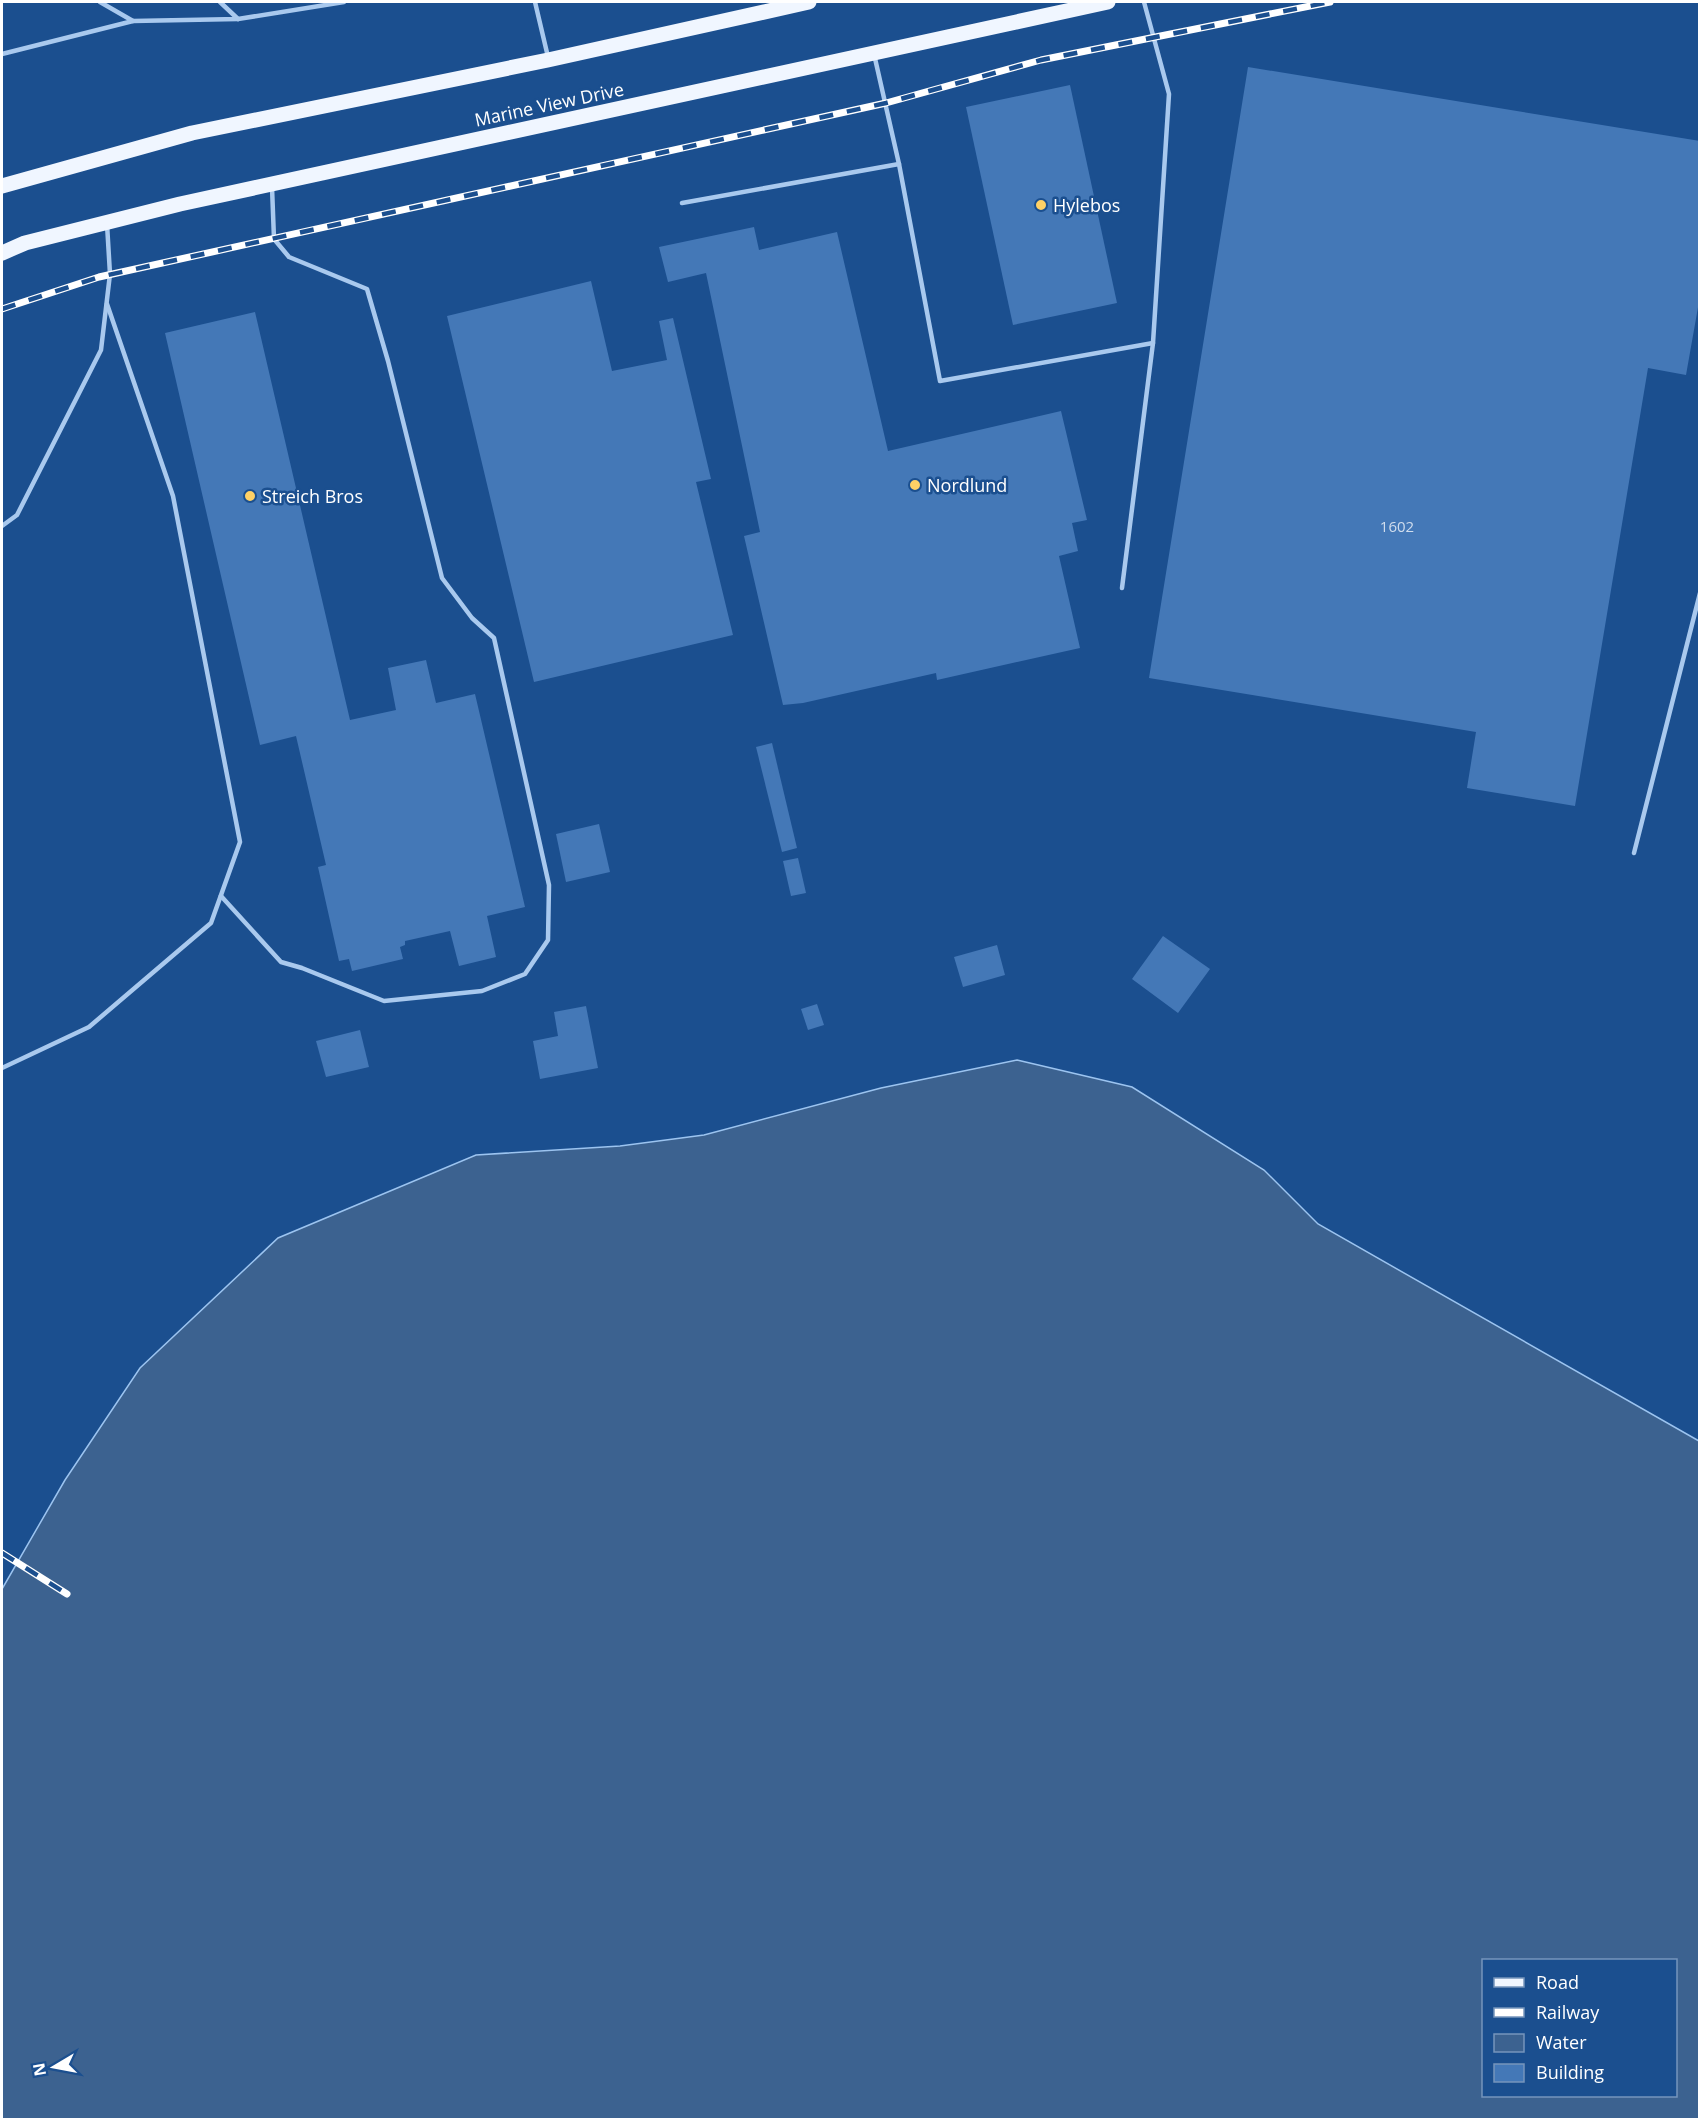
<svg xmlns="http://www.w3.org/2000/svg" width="1701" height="2121" font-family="'Open Sans',sans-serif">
<rect width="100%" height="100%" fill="#1b4f8f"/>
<path fill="#3c6290" stroke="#9cc4f0" stroke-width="1.5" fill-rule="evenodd" d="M1017 1060 1132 1087 1264 1170 1318 1224 1699 1441V2119H2V1589L65 1480 140 1368 278 1238 476 1155 620 1146 704 1135 881 1088ZM1484 1960H1676V2096H1484Z"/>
<g fill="#4478b7">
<path d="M1248 67 1700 141V296L1686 375 1648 368 1575 806 1467 788 1476 732 1149 678Z"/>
<path d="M1070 85 1117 303 1013 325 966 107Z"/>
<path d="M754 227 759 250 837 232 888 451 1061 411 1087 520 1072 523 1078 551 1059 556 1080 648 937 680 936 673 803 703 783 705 744 536 760 532 706 273 668 282 659 247Z"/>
<path d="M591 281 612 371 667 360 659 321 673 318 711 479 696 482 733 635 534 682 447 316Z"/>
<path d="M255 312 350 720 396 710 388 668 426 660 436 703 475 694 525 907 487 916 496 957 459 966 450 931 405 941V945L400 947 403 959 352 971 349 959 339 961 318 867 326 865 296 736 260 745 165 333Z"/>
<path d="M772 743 797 848 782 852 756 747Z"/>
<path d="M599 824 610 872 566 882 556 834Z"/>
<path d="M798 858 806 893 791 896 783 861Z"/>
<path d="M1163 936 1210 969 1178 1013 1132 979Z"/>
<path d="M997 945 1005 975 963 987 954 957Z"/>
<path d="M817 1004 824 1025 808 1030 801 1009Z"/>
<path d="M586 1006 598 1068 540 1079 533 1041 558 1036 554 1012Z"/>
<path d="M360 1030 369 1067 326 1077 316 1041Z"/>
</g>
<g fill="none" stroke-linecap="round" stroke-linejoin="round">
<g stroke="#a9c9ee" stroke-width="4.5">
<path d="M100 2 133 21"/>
<path d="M220 2 238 19"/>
<path d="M535 2 548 57"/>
<path d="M2 54 133 21 238 19 344 2"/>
<path d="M874 54 899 164 940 381 1153 343"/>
<path d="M682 203 899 164"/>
<path d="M2 526 17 515 101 350 110 274 107 224"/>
<path d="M1122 588 1153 343 1169 94 1144 2"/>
<path d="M1634 853 1700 593"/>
<path d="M221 896 281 962 302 968 384 1001 482 991 525 974 548 940 549 885 494 638 472 618 442 578 388 361 367 289 289 257 274 239 272 187"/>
<path d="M2 1068 89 1027 211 923 240 842 173 496 107 304"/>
</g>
<g stroke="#f0f6ff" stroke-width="15">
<path d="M2 186 192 133 548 60 809 2"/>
<path d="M2 253 25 243 180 204 1108 2"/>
</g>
<defs>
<g id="rail">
<path d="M2 309 99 277 886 103 1041 60 1330 2"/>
<path d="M2 1553 67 1594"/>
</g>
</defs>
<use href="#rail" stroke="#fff" stroke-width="7"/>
<use href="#rail" stroke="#1b4f8f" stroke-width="4.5" stroke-dasharray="14" stroke-linecap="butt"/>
</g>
<g fill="#ffd166" stroke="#1b4f8f" stroke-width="2">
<circle cx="1041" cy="205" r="6"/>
<circle cx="915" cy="485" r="6"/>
<circle cx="250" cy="496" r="6"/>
</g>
<g text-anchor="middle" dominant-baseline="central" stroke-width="5" stroke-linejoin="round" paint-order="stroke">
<g font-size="15" fill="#d0dded">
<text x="1397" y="526">1602</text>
</g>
<g font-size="18" fill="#fff" stroke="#1b4f8f">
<text transform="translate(549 104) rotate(-12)">Marine View Drive</text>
</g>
<g font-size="18" fill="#fff" stroke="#1b4f8f" text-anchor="start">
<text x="1053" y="205">Hylebos</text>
<text x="927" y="485">Nordlund</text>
<text x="262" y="496">Streich Bros</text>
</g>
</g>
<rect width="1701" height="2121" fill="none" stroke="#ffffff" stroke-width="6"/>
<rect x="1482" y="1959" width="195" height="138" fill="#1b4f8f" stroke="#7695bc" stroke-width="1.5"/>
<rect x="1494" y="1978" width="30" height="9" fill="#f0f6ff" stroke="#7695bc" stroke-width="1.5"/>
<text x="1536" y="1989" font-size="18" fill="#ffffff">Road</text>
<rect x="1494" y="2008" width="30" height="9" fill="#ffffff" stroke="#7695bc" stroke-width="1.5"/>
<text x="1536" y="2019" font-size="18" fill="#ffffff">Railway</text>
<rect x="1494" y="2034" width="30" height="18" fill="#3c6290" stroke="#7695bc" stroke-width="1.5"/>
<text x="1536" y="2049" font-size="18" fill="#ffffff">Water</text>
<rect x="1494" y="2064" width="30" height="18" fill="#4478b7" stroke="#7695bc" stroke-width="1.5"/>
<text x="1536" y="2079" font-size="18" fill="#ffffff">Building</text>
<g transform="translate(54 2067) rotate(260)" stroke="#1b4f8f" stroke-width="4.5" paint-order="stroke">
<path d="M0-4.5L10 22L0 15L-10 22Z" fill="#ffffff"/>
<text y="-9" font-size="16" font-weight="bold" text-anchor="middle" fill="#ffffff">N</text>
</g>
</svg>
